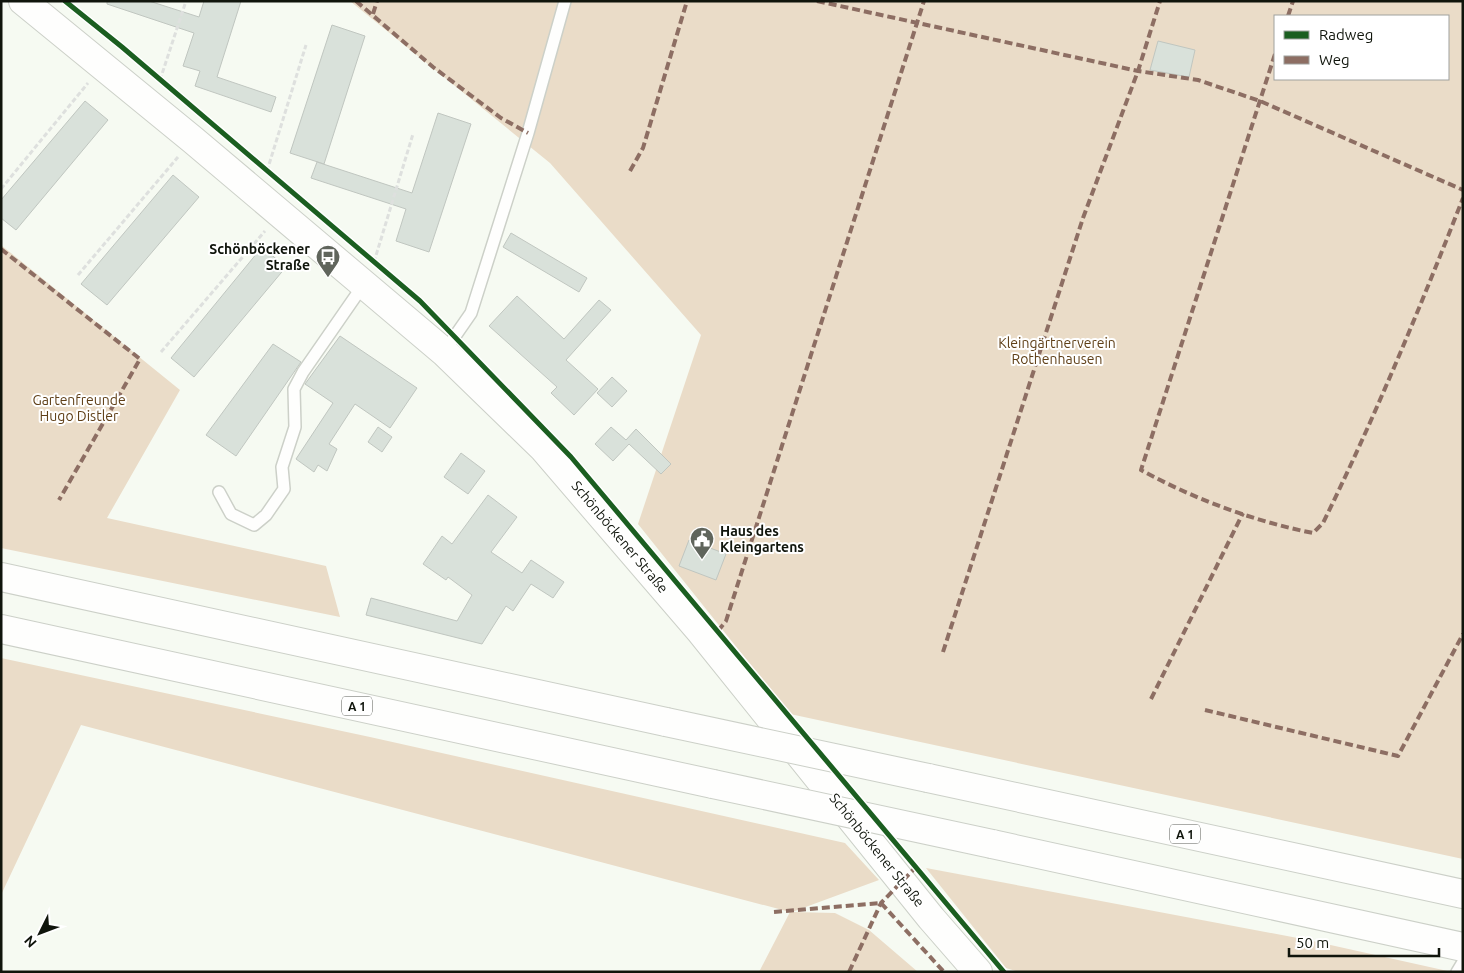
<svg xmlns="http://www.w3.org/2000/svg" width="1464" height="973" font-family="Ubuntu,sans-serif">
<rect width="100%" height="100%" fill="#f6faf2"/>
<g fill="#eadcc8" fill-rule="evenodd">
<path d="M350 1H1463V859L790 714 638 524 701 335 550 163ZM1275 16H1448V79H1275Z"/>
<path d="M1 245 180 390 107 518 326 566 340 617 1 548Z"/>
<path d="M1 658 370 737 845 843 879 880 792 912 835 913 869 930 918 972H759L790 912 81 725 1 895Z"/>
<path d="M926 868 1308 940 1452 972H1019L1006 968Z"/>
</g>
<g fill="#d9e1da" stroke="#c0c6c0">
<path d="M107 1H149L199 17 204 1H241L217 77 276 97 271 112 195 86 200 71 183 66 194 33 107 4Z"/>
<path d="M332 25 365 36 324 164 290 153Z"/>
<path d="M1158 41 1195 50 1189 77 1150 70Z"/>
<path d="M85 101 108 120 16 230 1 218V200Z"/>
<path d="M438 113 471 124 429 252 396 241 406 209 311 178 317 162 412 193Z"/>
<path d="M173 175 199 197 107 305 81 284Z"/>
<path d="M511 233 587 278 579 292 503 247Z"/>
<path d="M262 247 286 267 194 377 171 358Z"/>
<path d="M517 296 564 339 599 300 611 310 566 360 598 389 574 415 551 393 557 387 489 326Z"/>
<path d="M340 336 417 388 390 428 355 404 329 444 337 449 327 471 318 465 314 472 296 459 333 403 305 384Z"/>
<path d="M273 344 301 362 236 456 206 435Z"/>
<path d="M612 377 627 391 612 407 597 393Z"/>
<path d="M378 427 392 437 382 452 368 442Z"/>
<path d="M611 427 626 440 636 429 671 464 661 474 629 444 613 461 595 444Z"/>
<path d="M461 453 485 471 468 494 444 477Z"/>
<path d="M488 495 517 517 491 552 522 573 531 560 564 582 553 598 531 584 513 611 506 606 482 644 366 615 371 598 457 621 472 595 448 577 446 580 423 564 442 536 452 544Z"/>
<path d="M689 540 726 554 716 580 679 566Z"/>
</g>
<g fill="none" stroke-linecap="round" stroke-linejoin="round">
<defs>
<g id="service">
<path d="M444 352 471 313 528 133 565 1"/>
<path d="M219 492 231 514 254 525 266 515 284 489 282 467 295 427 294 389 303 372 364 284"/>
<path d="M1457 972 1463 962"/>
</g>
<path id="secondary" d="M23 1 193 140 444 352 543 448 701 632 931 918 978 972"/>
<g id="motorway">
<path d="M1 577 666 722"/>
<path d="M1 629 713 784"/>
<path d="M928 778 1463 894"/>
<path d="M992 844 1463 947"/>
</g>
</defs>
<use href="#service" stroke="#ccd0c8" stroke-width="14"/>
<use href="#secondary" stroke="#ccd0c8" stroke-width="30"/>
<use href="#motorway" stroke="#ccd0c8" stroke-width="30"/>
<g stroke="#dee0de" stroke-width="3" stroke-dasharray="5 2.5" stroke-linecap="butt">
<path d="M160 80 186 1"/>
<path d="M267 171 306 45"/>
<path d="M1 189 88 83"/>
<path d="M374 262 413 134"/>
<path d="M78 275 178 157"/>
<path d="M161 352 265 231"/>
</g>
<use href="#service" stroke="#fefefd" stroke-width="11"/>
<use href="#secondary" stroke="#fefefd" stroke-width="28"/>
<use href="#motorway" stroke="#fefefd" stroke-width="28"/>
<defs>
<g id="motorway-bridge">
<path d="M666 722 928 778"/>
<path d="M713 784 992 844"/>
</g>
</defs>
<use href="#motorway-bridge" stroke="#ccd0c8" stroke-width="30" stroke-linecap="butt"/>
<use href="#motorway-bridge" stroke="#fefefd" stroke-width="28"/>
<g stroke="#8d6e63" stroke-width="4" stroke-dasharray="8 4" stroke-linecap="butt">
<path d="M356 1 433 67 501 118 528 133"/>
<path d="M817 1 1138 71 1198 80 1260 101 1463 190"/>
<path d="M373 14 377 1"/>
<path d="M1288 16 1293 1"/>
<path d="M1275 54 1141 470C1194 499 1253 521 1313 533L1323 523C1375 417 1420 308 1463 198"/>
<path d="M630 171 643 148 687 1"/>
<path d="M1 249 140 359 59 500"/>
<path d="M718 631 726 621 924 1"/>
<path d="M943 652 1083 218 1138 71 1160 1"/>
<path d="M1151 699 1243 513"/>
<path d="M1205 710 1398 756 1463 634"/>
<path d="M881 903 944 972"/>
<path d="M774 912 881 903"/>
<path d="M849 972 881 903 916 867"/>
</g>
<defs>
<path id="cycleway" d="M65 1 122 47 420 301 571 457 1004 972"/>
</defs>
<use href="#cycleway" stroke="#fff" stroke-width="8"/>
<use href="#cycleway" stroke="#1b5e20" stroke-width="5"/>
</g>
<defs>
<symbol id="bus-pin" viewBox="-11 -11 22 30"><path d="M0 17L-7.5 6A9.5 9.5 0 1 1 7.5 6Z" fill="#60655c" stroke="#fff"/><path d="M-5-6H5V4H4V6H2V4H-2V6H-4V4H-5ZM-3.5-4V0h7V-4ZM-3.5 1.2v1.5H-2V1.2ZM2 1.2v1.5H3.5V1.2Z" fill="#fff"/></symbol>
<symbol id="civic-pin" viewBox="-11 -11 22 30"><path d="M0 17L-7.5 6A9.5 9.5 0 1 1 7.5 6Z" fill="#60655c" stroke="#fff"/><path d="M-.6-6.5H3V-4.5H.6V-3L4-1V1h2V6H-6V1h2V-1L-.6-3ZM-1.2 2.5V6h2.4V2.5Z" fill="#fff"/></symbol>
</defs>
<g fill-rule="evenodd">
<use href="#bus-pin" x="314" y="243" width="28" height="38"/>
<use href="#civic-pin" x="688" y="525" width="28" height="38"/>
</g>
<g text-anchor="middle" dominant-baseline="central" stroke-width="4" stroke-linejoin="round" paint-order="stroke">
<g fill="#fff" stroke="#585b55" stroke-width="1">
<rect x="342" y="696.5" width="30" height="19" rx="4"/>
<rect x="1170" y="824.5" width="30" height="19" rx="4"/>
</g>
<g font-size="12" font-weight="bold" fill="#10150c">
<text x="357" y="706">A 1</text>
<text x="1185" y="834">A 1</text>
</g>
<g font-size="14" font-weight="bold" fill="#10150c" stroke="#fff" text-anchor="end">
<text x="310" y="249">Schönböckener<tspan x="310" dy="16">Straße</tspan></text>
<text x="720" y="531" text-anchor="start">Haus des<tspan x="720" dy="16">Kleingartens</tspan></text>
</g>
<g font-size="14" fill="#5f3f17" stroke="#fff">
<text x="1057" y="343">Kleingärtnerverein<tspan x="1057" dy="16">Rothenhausen</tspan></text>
<text x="79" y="400">Gartenfreunde<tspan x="79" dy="16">Hugo Distler</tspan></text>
</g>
<g font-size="14" fill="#10150c" stroke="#fff">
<text transform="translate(620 537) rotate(50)">Schönböckener Straße</text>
<text transform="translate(877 850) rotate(51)">Schönböckener Straße</text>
</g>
</g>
<rect width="1464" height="973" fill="none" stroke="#10150c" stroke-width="5"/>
<rect x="1274" y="15" width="175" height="65" fill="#ffffff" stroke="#9fa19e"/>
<rect x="1284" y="31" width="25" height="8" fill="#1b5e20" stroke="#9fa19e"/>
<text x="1319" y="40" font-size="15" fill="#10150c">Radweg</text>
<rect x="1284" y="56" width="25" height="8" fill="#8d6e63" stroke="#9fa19e"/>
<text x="1319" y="65" font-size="15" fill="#10150c">Weg</text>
<g transform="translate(40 933) rotate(228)" stroke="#ffffff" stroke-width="4" paint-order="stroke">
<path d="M0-4L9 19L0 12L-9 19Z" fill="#10150c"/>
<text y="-8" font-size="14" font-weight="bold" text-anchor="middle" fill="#10150c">N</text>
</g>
<path d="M1289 948v8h150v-8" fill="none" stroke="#10150c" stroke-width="2.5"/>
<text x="1296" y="948" font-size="15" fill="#10150c" stroke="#ffffff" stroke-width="4" paint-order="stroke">50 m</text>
</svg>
